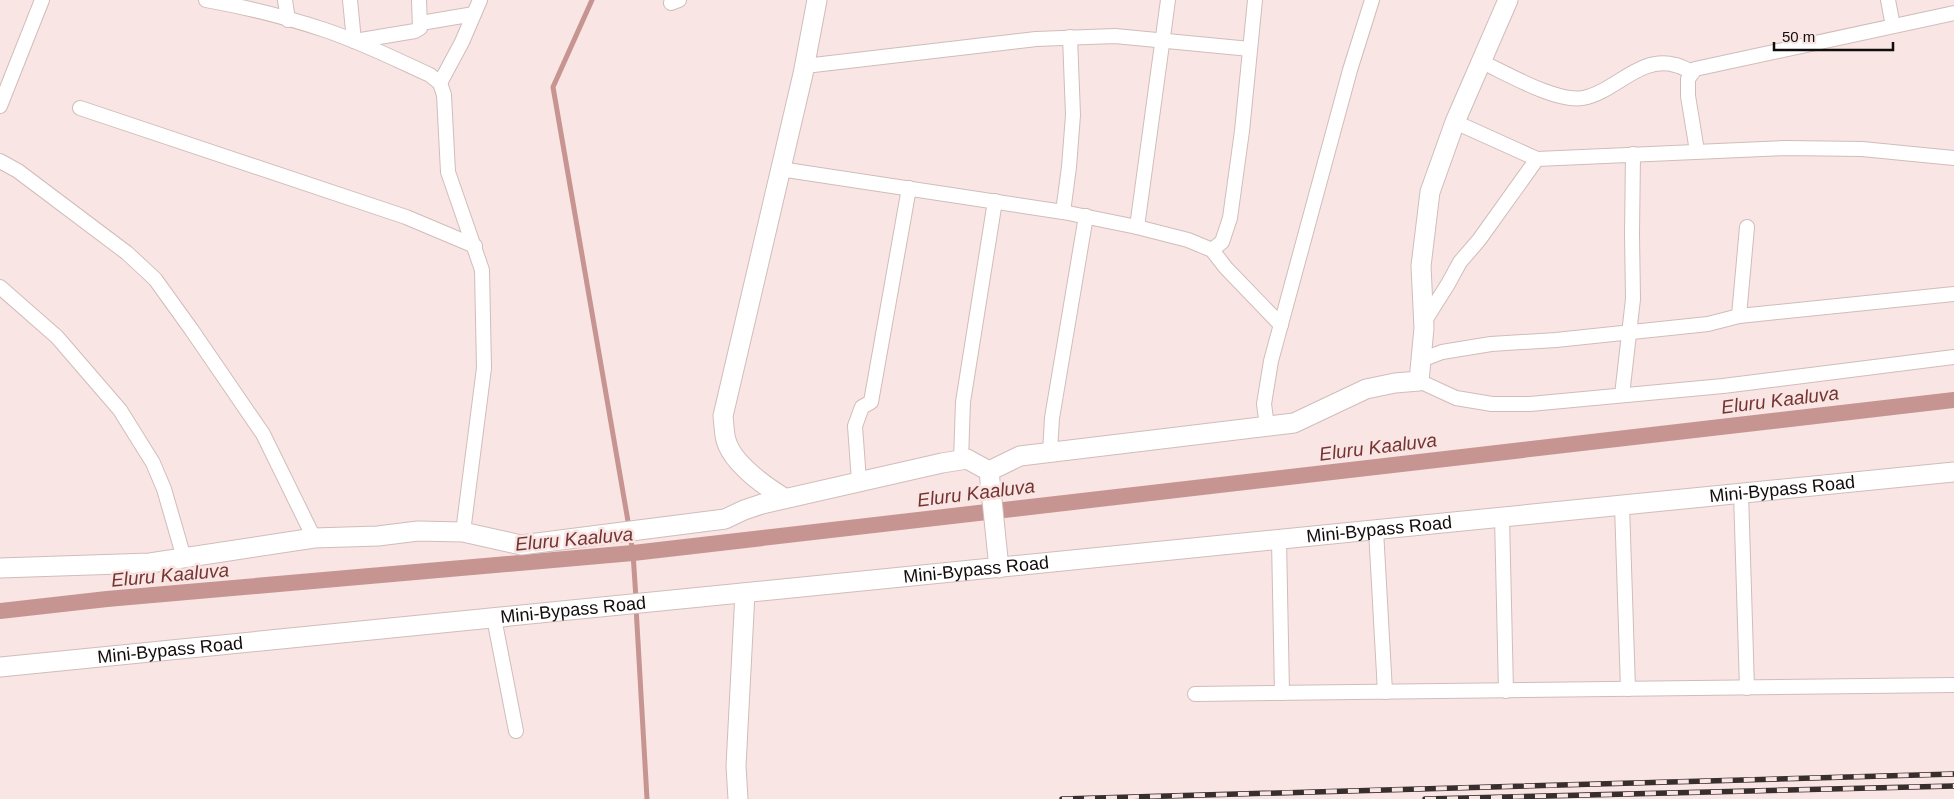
<svg xmlns="http://www.w3.org/2000/svg" width="1954" height="799" font-family="Helvetica,sans-serif">
<rect width="100%" height="100%" fill="#f9e5e3"/>
<g fill="none" stroke-linecap="round" stroke-linejoin="round">
<g stroke="#c79591" stroke-width="5">
<path d="M592 0 553 87 629 527"/>
<path d="M630 535 633 553 636 599"/>
<path d="M636 607 647 799"/>
</g>
<path stroke="#c79591" stroke-width="16" d="M0 611 107 599 633 553 1954 400"/>
<defs>
<g id="street">
<path d="M206 0C245 7 286 17 325 30 361 42 395 59 430 75L440 83 444 95 448 172 482 270 484 368 463 532"/>
<path d="M285 0 288 20"/>
<path d="M350 0 354 41"/>
<path d="M1888 0 1893 26"/>
<path d="M671 3 679 0"/>
<path d="M421 23 474 14"/>
<path d="M355 41 415 31 420 28 419 0"/>
<path d="M1482 62C1506 73 1557 103 1583 98 1615 92 1640 55 1675 65 1681 66 1687 70 1693 72"/>
<path d="M805 66 1036 39 1115 36 1250 49"/>
<path d="M440 83 462 42 480 0"/>
<path d="M0 106 42 0"/>
<path d="M80 108 406 217 475 246"/>
<path d="M1455 122 1537 159 1786 148 1862 149 1954 158"/>
<path d="M1697 151 1688 96V79L1695 69 1954 13"/>
<path d="M0 161 18 171 127 253 155 279 191 329 263 434 314 538"/>
<path d="M780 169 1063 212 1137 227 1188 240 1212 250 1226 268 1281 325"/>
<path d="M1063 212 1069 167 1073 115 1070 37"/>
<path d="M1137 227 1168 0"/>
<path d="M1212 250 1222 242 1230 218 1242 131 1255 0"/>
<path d="M0 287 57 337 120 410 153 463 164 489 184 558"/>
<path d="M1739 316 1747 227"/>
<path d="M1424 322 1448 284 1460 262 1479 240 1537 159"/>
<path d="M1421 360 1442 352 1491 344 1556 340 1708 324 1739 316 1954 294"/>
<path d="M1419 381 1456 398 1492 404H1530L1723 386 1954 357"/>
<path d="M1622 395 1633 299 1632 234 1633 154"/>
<path d="M1267 426 1264 404 1271 361 1350 70 1372 0"/>
<path d="M1050 452 1052 418 1086 216"/>
<path d="M961 460 963 402 995 201"/>
<path d="M859 481 855 426 862 407 871 402 909 188"/>
<path d="M1741 493 1747 688"/>
<path d="M1622 505 1628 689"/>
<path d="M1502 517 1506 691"/>
<path d="M1376 530 1385 692"/>
<path d="M1279 540 1282 693"/>
<path d="M494 618 516 731"/>
<path d="M1195 694 1954 685"/>
</g>
<g id="secondary">
<path d="M989 471 1020 456 1294 423 1366 389 1395 383 1419 381 1424 328 1421 266 1430 192 1455 122 1508 0"/>
<path d="M989 471 999 568"/>
<path d="M784 498C765 486 732 463 726 440 724 433 724 424 723 416L803 74 817 0"/>
<path d="M0 568 150 563 314 538 378 536 418 531 463 532 521 545 725 519 744 510 762 504 942 463 967 459 989 471"/>
<path id="s1" d="M0 667 1954 472"/>
<path d="M738 799 736 766 745 593"/>
</g>
</defs>
<use href="#street" stroke="#d0bdbb" stroke-width="16"/>
<use href="#secondary" stroke="#d0bdbb" stroke-width="21"/>
<use href="#street" stroke="#fff" stroke-width="14"/>
<use href="#secondary" stroke="#fff" stroke-width="19"/>
<defs>
<g id="rail">
<path d="M1062 799 1954 774"/>
<path d="M1425 799 1954 786"/>
</g>
</defs>
<use href="#rail" stroke="#372e2d" stroke-width="5.5"/>
<use href="#rail" stroke="#f9e5e3" stroke-width="4" stroke-dasharray="11" stroke-linecap="butt"/>
</g>
<g text-anchor="middle" dominant-baseline="central" stroke-width="5" stroke-linejoin="round" paint-order="stroke">
<g font-size="18" fill="#130c0c" stroke="#f9e5e3">
<text stroke="none"><textPath href="#s1" startOffset="1791">Mini-Bypass Road</textPath></text>
<text stroke="none"><textPath href="#s1" startOffset="1386">Mini-Bypass Road</textPath></text>
<text stroke="none"><textPath href="#s1" startOffset="981">Mini-Bypass Road</textPath></text>
<text stroke="none"><textPath href="#s1" startOffset="576">Mini-Bypass Road</textPath></text>
<text stroke="none"><textPath href="#s1" startOffset="171">Mini-Bypass Road</textPath></text>
</g>
<g font-size="19" font-style="italic" fill="#743532" stroke="#f9e5e3">
<text transform="translate(1780 400) rotate(-7)">Eluru Kaaluva</text>
<text transform="translate(1378 447) rotate(-7)">Eluru Kaaluva</text>
<text transform="translate(976 493) rotate(-7)">Eluru Kaaluva</text>
<text transform="translate(574 539) rotate(-5)">Eluru Kaaluva</text>
<text transform="translate(170 575) rotate(-5)">Eluru Kaaluva</text>
</g>
</g>
<path d="M1774 42v8h119v-8" fill="none" stroke="#130c0c" stroke-width="2.5"/>
<text x="1782" y="42" font-size="15" fill="#130c0c" stroke="#f9e5e3" stroke-width="4" paint-order="stroke">50 m</text>
</svg>
